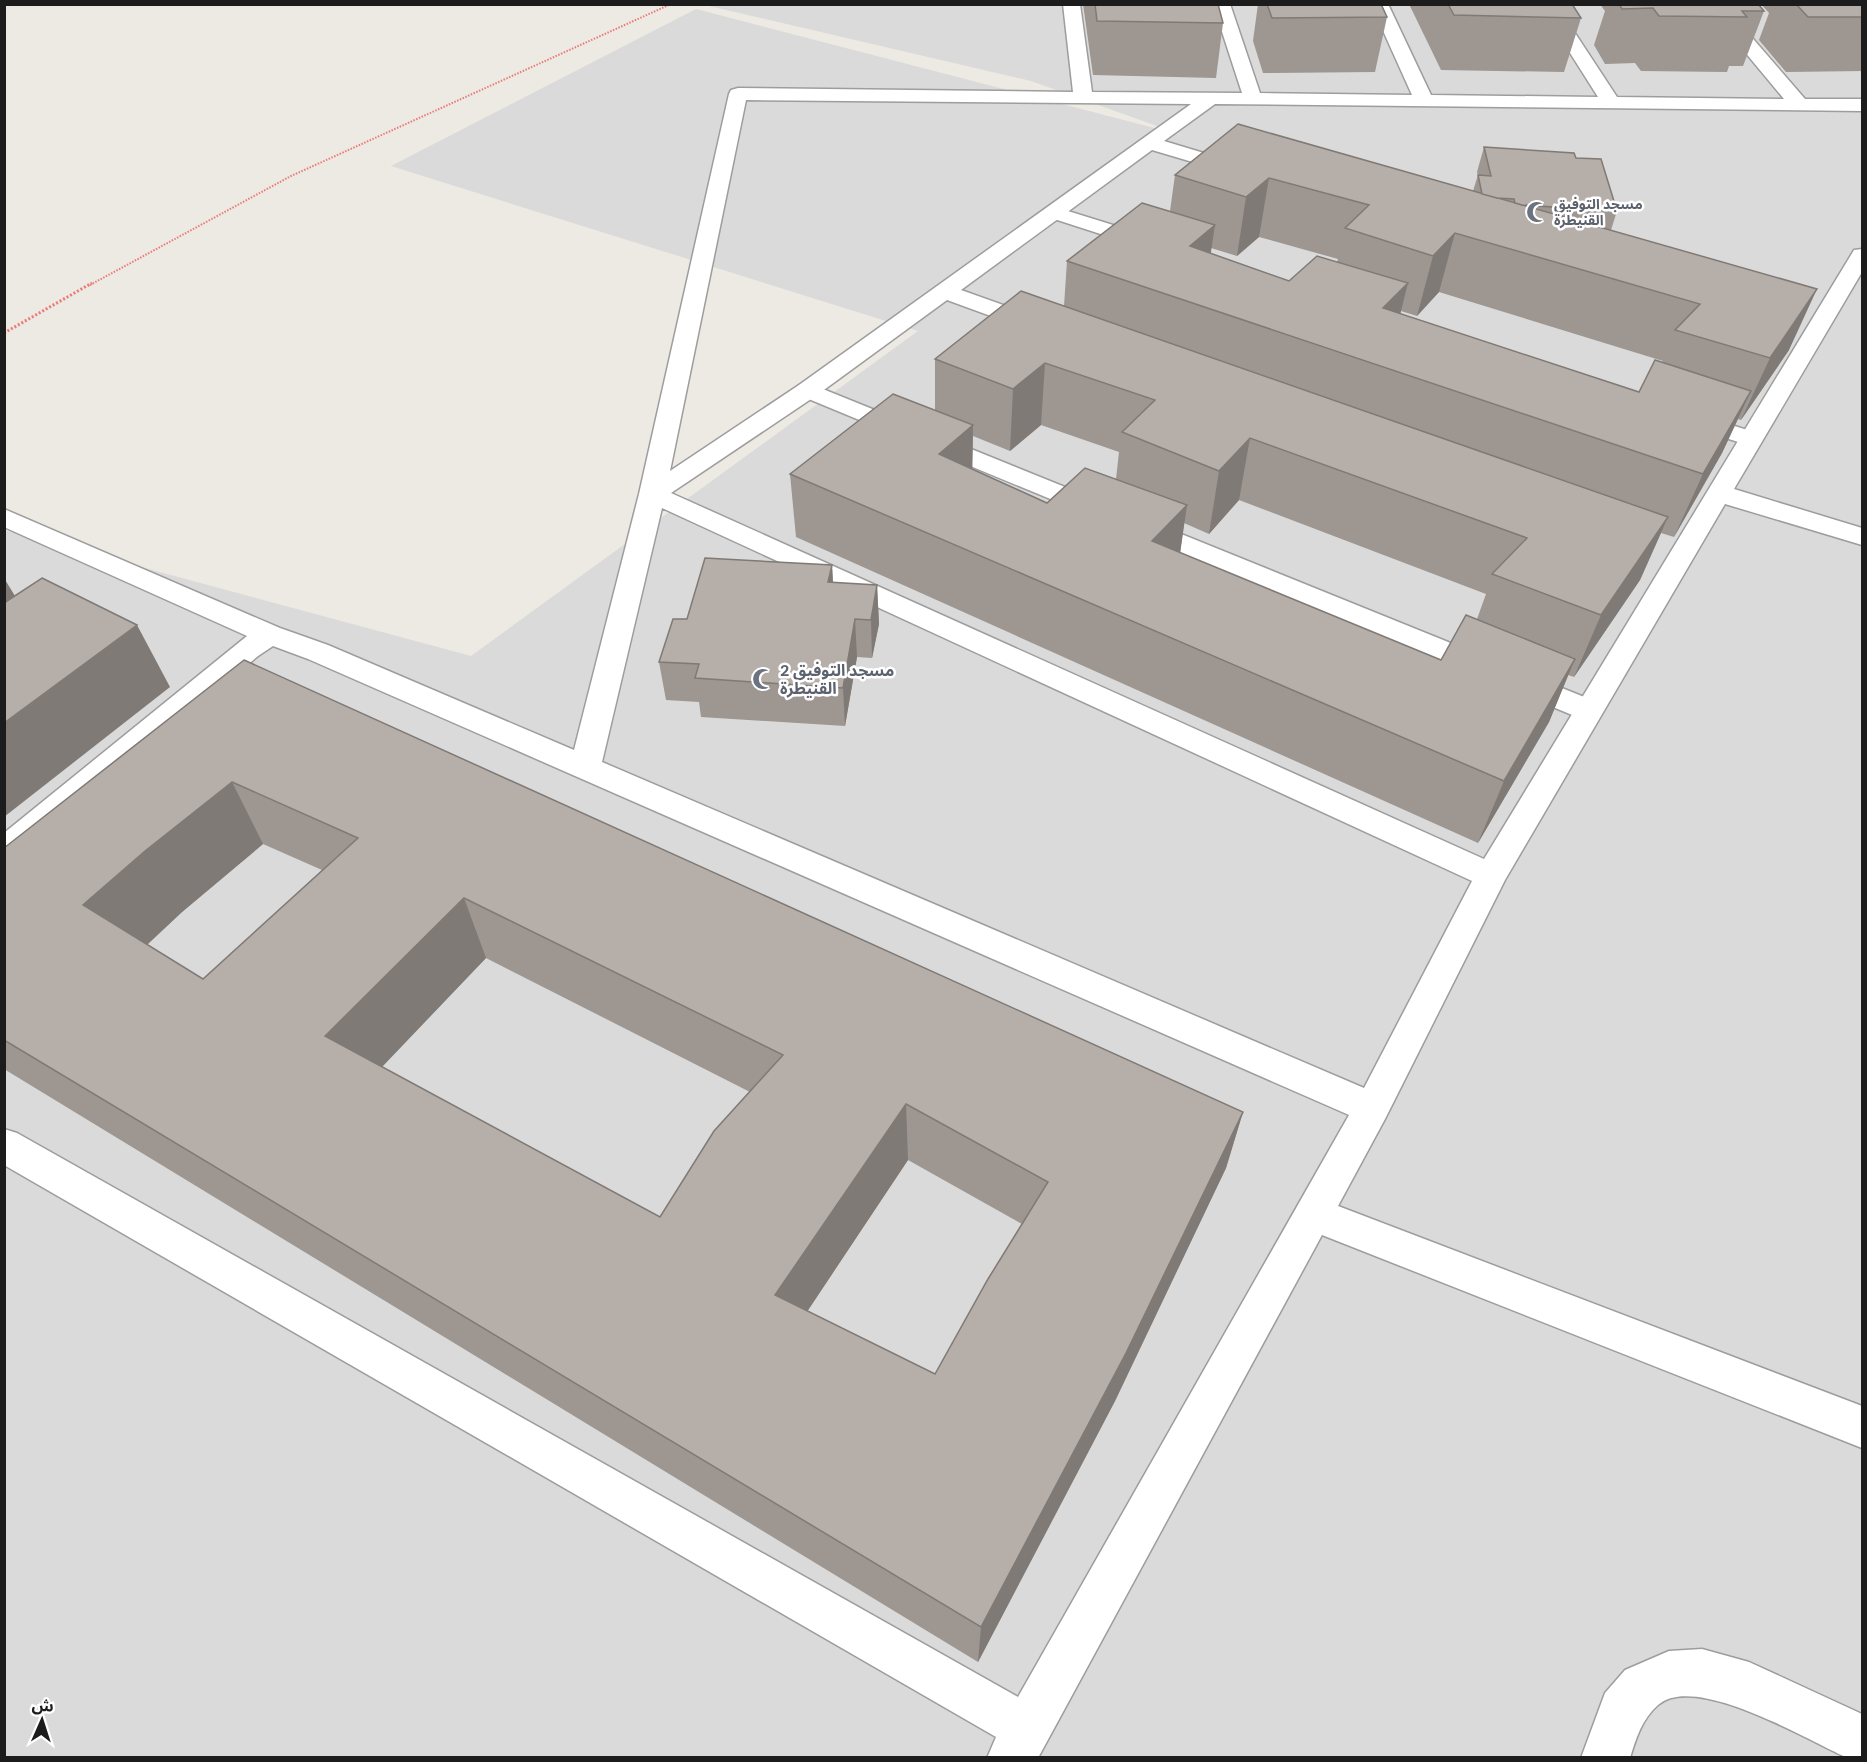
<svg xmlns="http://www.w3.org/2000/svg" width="1867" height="1762" font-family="'DM Sans','Noto Sans Arabic',sans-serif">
<rect width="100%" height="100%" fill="#ede9e3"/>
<path fill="#dadada" d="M705 5H1862V1757H5L4 530 471 656 918 331 391 166 696 9 1185 136 1031 81Z"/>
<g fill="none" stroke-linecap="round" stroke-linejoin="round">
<defs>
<g id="lane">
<path d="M1055 207 1158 239 1161 244 1158 249 1150 250 1048 217 1045 213 1048 209Z"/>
<path d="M808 383 1599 703 1603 710 1599 717 1588 720 1577 717 799 395 796 390 799 385Z"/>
<path d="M1690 412 1760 434 1763 439 1760 444 1751 446 1681 424 1678 419 1681 414Z"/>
</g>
<g id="street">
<path d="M1063 4H1080L1092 92 1242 93 1213 4H1230L1260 93 1412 95 1371 4H1388L1431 95 1598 97 1539 4H1556L1617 97 1784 99 1705 4H1723L1805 99H1862V111L1215 104 1164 141 1247 166 1250 170 1247 174H1233L1152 150 961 290 1048 321 1051 326 1048 331 1040 333 1032 331 947 300 817 395 671 493 1484 859 1851 255 1854 250 1862 249V272L1734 489 1862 528V545L1725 504 1505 880 1385 1119 1338 1206 1862 1406V1448L1322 1235 1038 1758H987L996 1737 4 1165V1129L17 1133 1018 1697 1349 1115 308 659 273 646 258 656 15 860 4 863V833L247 636 4 527V509L280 628 328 645 574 750 639 494 729 94 731 90 738 88 1073 92ZM746 100 1191 104 799 385 670 471ZM662 508 1472 881 1364 1088 602 762Z"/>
<path d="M1702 1649 1749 1662 1862 1714V1758H1848C1809 1741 1695 1672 1658 1705 1642 1719 1636 1738 1630 1758H1581L1605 1693 1625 1670 1669 1651Z"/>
</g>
</defs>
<use href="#lane" stroke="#9d9d9d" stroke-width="3"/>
<use href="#street" stroke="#9d9d9d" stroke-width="3"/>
<path stroke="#ea7b77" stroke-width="2" stroke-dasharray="1.5 1.5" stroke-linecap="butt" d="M90 285 291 176 671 4"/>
<path stroke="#ea7b77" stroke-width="3" stroke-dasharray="2 2" stroke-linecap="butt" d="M4 333 92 283"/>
<use href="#lane" fill="#fff" fill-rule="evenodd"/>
<use href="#street" fill="#fff" fill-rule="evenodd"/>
</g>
<g fill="#9d9691" fill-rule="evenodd">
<path d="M1083 4H1218L1223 23 1216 78 1093 75Z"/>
<path d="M1258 4H1381L1387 17 1375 72 1263 73 1253 41Z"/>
<path d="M1409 4H1572L1581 18 1564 72 1441 70Z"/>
<path d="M1600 4H1758L1764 11 1743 66H1729L1727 72 1641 71 1635 63 1605 64 1594 45 1605 11Z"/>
<path d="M1761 4H1863V71L1786 72 1759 40 1769 13Z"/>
<path d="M1238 124 1473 191 1478 175 1477 172 1484 147 1576 158 1617 211 1611 230 1789 350 1741 420 1738 419 1722 453 1674 537 1661 533 1640 580 1574 677 1568 675 1549 722 1478 843 796 537 790 474 935 410V359L1064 306 1067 261 1170 211 1175 175ZM1259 237 1338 259 1337 262 1289 281 1211 254V248L1237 256ZM1439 292 1663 361 1639 392 1400 314 1401 311 1417 316ZM1041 425 1119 452 1116 479 1047 503 972 469 973 436 1010 451ZM1239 500 1486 594 1477 619 1441 660 1180 553 1184 523 1209 534Z"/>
<path d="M832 565 833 583 877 585 879 624 872 658 857 657 845 726 701 717 699 702 666 700 659 662 687 619Z"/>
<path d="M244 660 1243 1112 1226 1168 1115 1401 978 1662 4 1069V848ZM263 844 322 870 203 979 147 945 182 912ZM486 958 750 1092 660 1217 382 1067ZM908 1160 1022 1224 935 1374 807 1311Z"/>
</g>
<g fill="#7f7a76">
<path d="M1269 178 1259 237 1237 256 1246 197Z"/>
<path d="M1215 225 1206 285 1190 246Z"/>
<path d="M1455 233 1439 292 1417 316 1433 256Z"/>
<path d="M1408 283 1393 343 1383 308Z"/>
<path d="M1817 289 1789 350 1741 420 1770 358Z"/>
<path d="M1045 363 1041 425 1010 451 1013 389Z"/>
<path d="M1751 391 1722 453 1674 537 1703 474Z"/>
<path d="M973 425 972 488 939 454Z"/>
<path d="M1250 438 1239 500 1209 534 1219 471Z"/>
<path d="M1187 505 1178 568 1152 541Z"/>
<path d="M1668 517 1640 580 1574 677 1601 615Z"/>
<path d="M832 565 834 604 828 582Z"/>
<path d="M4 578 26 614 4 629Z"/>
<path d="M877 585 879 624 872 658 871 620Z"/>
<path d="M855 619 857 657 845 726 843 688Z"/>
<path d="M137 625 170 687 4 817V723Z"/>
<path d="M1575 659 1549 722 1478 843 1504 781Z"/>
<path d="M232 782 263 844 182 912 124 966 83 905 145 851Z"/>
<path d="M464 898 486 958 356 1094 325 1036Z"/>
<path d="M906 1104 908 1160 785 1345 775 1295Z"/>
<path d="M1243 1112 1226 1168 1115 1401 978 1662 981 1627Z"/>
</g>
<g fill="#b6aea9" stroke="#7f7a76" stroke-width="1.5" fill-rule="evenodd">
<path d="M1095 4H1218L1223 23 1097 21Z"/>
<path d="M1267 4H1381L1387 17 1272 18Z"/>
<path d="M1448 4H1572L1581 18 1454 15Z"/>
<path d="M1619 4H1758L1764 11H1742L1747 17 1659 16 1653 8 1622 9Z"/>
<path d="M1796 4H1863V17H1808Z"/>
<path d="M1238 124 1817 289 1770 358 1675 330 1700 304 1455 233 1433 256 1345 228 1369 205 1269 178 1246 197 1175 175Z"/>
<path d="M1484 147 1574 153 1576 158 1601 159 1617 211 1522 205 1515 203 1514 199 1497 198 1482 194 1478 175 1491 176Z"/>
<path d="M1142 203 1215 225 1190 246 1289 281 1317 256 1408 283 1383 308 1639 392 1655 360 1751 391 1703 474 1067 261Z"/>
<path d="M1021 291 1668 517 1601 615 1492 574 1527 538 1250 438 1219 471 1122 432 1155 400 1045 363 1013 389 935 359Z"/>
<path d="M893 394 973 425 939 454 1047 503 1085 468 1187 505 1152 541 1441 660 1466 615 1575 659 1504 781 790 474Z"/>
<path d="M705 558 832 565 828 582 877 585 871 620 855 619 843 688 695 678 699 664 659 662 673 619H687Z"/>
<path d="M42 578 137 625 4 723V603Z"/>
<path d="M244 660 1243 1112 1126 1353 981 1627 4 1040V848ZM232 782 358 838 203 979 83 905 145 851ZM464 898 783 1055 714 1131 660 1217 325 1036ZM906 1104 1048 1182 988 1279 935 1374 775 1295Z"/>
</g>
<defs>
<symbol id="mosque-bare" viewBox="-9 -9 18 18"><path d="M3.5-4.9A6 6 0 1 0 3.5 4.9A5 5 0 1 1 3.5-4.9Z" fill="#6b7280" stroke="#fff" stroke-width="2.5" paint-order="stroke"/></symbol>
</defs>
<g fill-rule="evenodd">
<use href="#mosque-bare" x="1522" y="197" width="30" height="30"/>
<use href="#mosque-bare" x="748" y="664" width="30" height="30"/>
</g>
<g text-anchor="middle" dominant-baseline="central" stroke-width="5" stroke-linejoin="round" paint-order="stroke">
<g font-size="14" font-weight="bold" fill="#5b616d" stroke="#fff" text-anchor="start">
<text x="1554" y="204">مسجد التوفيق<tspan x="1554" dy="16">القنيطرة</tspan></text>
</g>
<g font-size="16" font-weight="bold" fill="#5b616d" stroke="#fff" text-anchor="start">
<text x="780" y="670">2 مسجد التوفيق<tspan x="780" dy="18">القنيطرة</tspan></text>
</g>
</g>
<rect width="1867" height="1762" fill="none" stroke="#1c1c1c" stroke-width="12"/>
<g transform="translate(42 1720) rotate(3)" stroke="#ffffff" stroke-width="4.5" paint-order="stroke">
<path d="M0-4.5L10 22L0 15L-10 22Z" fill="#1c1c1c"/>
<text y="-9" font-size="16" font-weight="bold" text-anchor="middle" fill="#1c1c1c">ش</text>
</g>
</svg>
